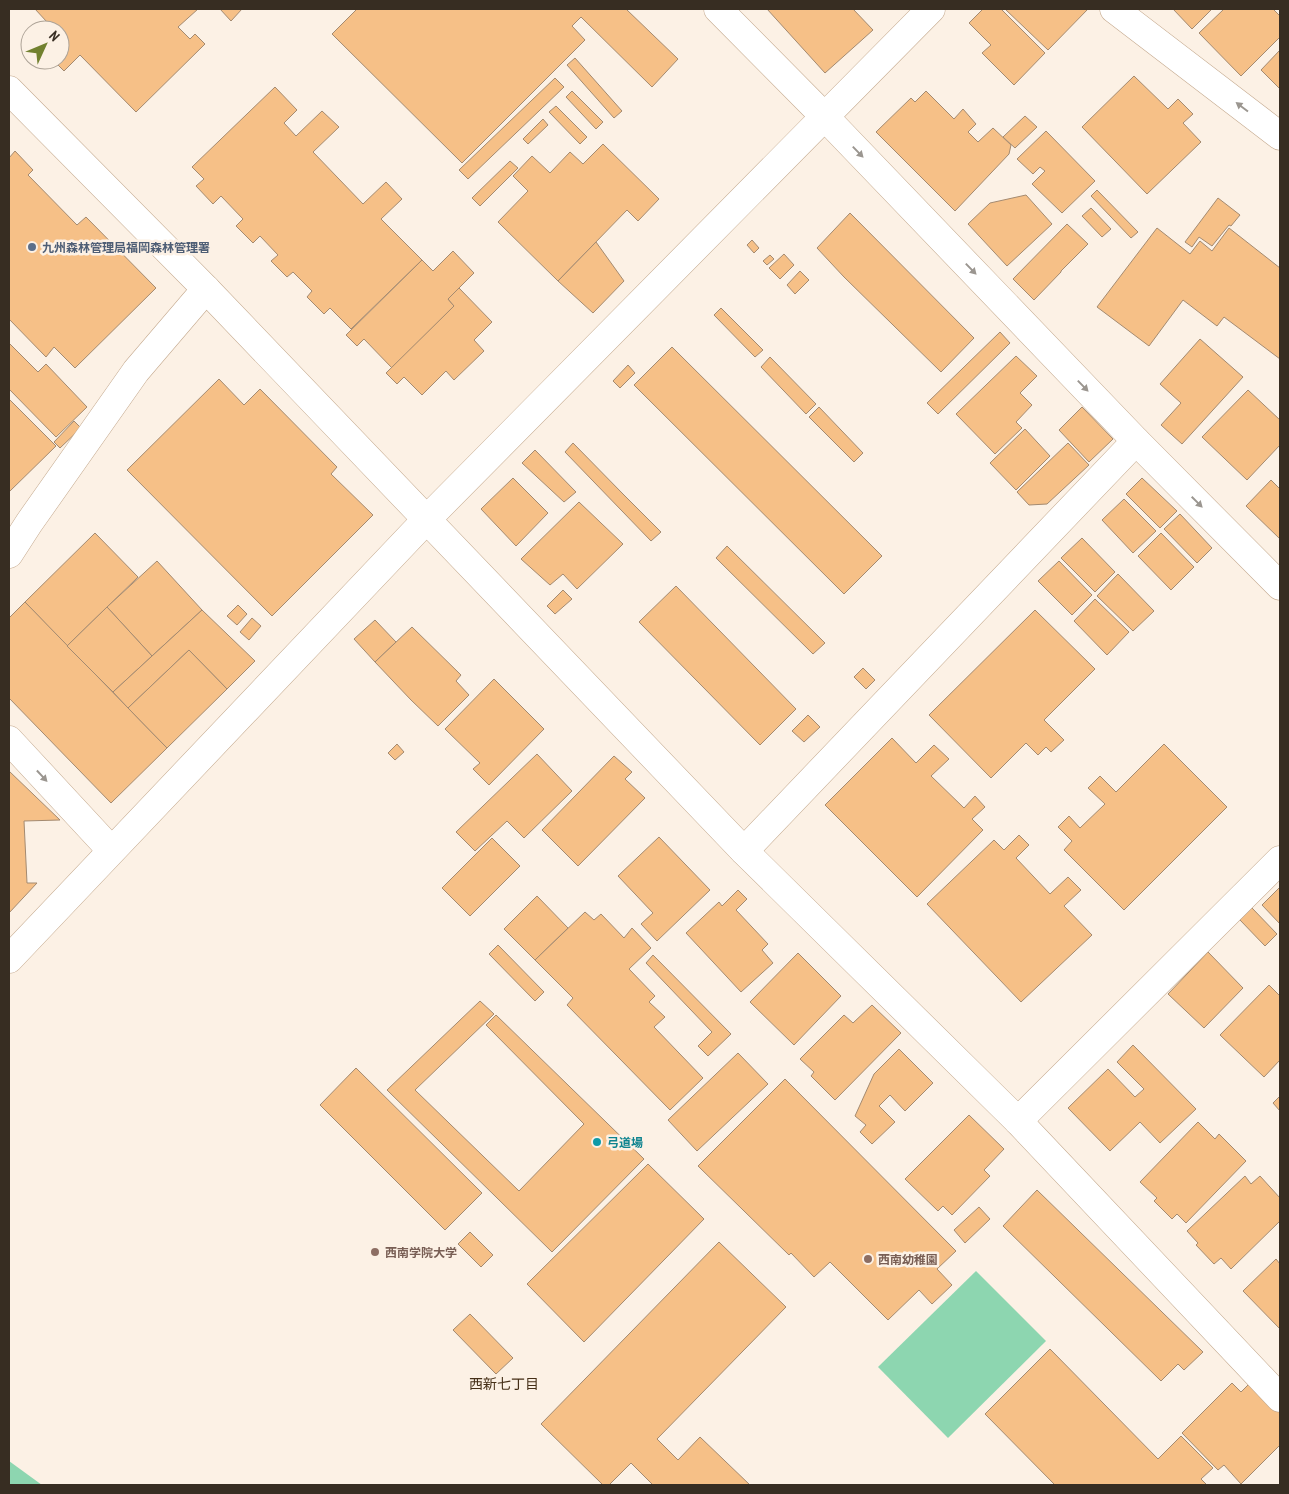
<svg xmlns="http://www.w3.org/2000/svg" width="1289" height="1494" font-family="'PT Sans Narrow','Noto Sans JP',sans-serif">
<rect width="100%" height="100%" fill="#fcf1e5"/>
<g fill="#8dd6b0">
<path d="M976 1271 1046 1341 948 1438 878 1367Z"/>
<path d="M9 1461 42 1485H9Z"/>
</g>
<g fill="#f6c087" stroke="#a48a70">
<path d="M35 9H134L135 10 136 9H198L178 27 190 39 195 34 205 44 136 112 80 55 64 71 53 60H60V30H40L47 22Z"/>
<path d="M220 9H242L231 21Z"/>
<path d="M357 9H626L678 59 652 87 581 17 572 26 585 40 462 163 332 34Z"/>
<path d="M767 9H853L873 30 825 73Z"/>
<path d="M983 9H1001L1045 53 1014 85 982 53 991 45 969 23Z"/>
<path d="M1005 9H1088L1048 50Z"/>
<path d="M1173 9H1212L1192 29Z"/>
<path d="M1224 9H1273L1280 16V37L1241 76 1199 33Z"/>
<path d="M1280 50V89L1261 70Z"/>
<path d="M575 58 622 111 614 118 567 65Z"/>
<path d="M1134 76 1168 109 1178 99 1193 114 1183 123 1201 142 1147 194 1082 127Z"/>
<path d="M555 78 564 87 468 179 459 170Z"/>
<path d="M275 87 297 110 284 123 296 136 322 111 339 127 313 152 363 204 386 182 402 199 381 219 422 260 351 329 330 308 324 314 307 297 312 291 293 272 287 277 271 261 278 255 260 236 253 243 236 226 243 219 221 196 213 204 196 186 204 179 192 167Z"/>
<path d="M572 91 603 122 596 129 566 97Z"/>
<path d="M926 91 954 119 963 109 976 124 968 132 978 142 993 128 1011 145 1009 154 955 211 876 132 911 98 915 102Z"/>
<path d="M556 106 587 137 580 144 549 112Z"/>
<path d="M1025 116 1037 127 1015 148 1003 137Z"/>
<path d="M543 119 548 125 528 144 523 139Z"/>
<path d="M1046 131 1095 181 1062 213 1032 184 1045 171 1040 167 1033 174 1017 159Z"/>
<path d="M603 144 659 199 638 221 627 210 558 281 498 222 528 191 513 176 532 156 550 173 570 152 583 164Z"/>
<path d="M15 151 33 170 28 175 77 225 86 217 156 288 75 368 54 347 46 357 9 319V158Z"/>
<path d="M510 161 518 168 480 206 472 198Z"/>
<path d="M1097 190 1138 232 1131 238 1091 196Z"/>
<path d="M1026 195 1052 224 1007 266 968 224 990 203Z"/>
<path d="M1218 198 1240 215 1231 226 1229 225 1212 246 1199 237 1192 247 1185 242Z"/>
<path d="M1091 208 1111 229 1102 237 1082 216Z"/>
<path d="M850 213 974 338 941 372 844 277 817 248Z"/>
<path d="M1067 224 1088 244 1061 271V272L1034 300 1013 279Z"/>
<path d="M1157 228 1190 254 1200 241 1212 251 1229 228 1280 268V359L1224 317 1217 326 1183 300 1149 346 1097 307Z"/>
<path d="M752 240 759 248 754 253 747 245Z"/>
<path d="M596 242 624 281 593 313 558 281Z"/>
<path d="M453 251 474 273 448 299 454 306 392 368 364 339 357 346 346 335 422 260 433 271Z"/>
<path d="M784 254 794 265 780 279 769 268Z"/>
<path d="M770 255 774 259 767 265 763 261Z"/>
<path d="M800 271 809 280 795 294 787 285Z"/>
<path d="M459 288 492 322 474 340 484 351 454 380 446 371 422 395 404 377 397 384 386 373 454 306 448 299Z"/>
<path d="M721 308 763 350 755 357 714 315Z"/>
<path d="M1000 332 1010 343 938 414 927 403Z"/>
<path d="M1200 339 1243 377 1182 444 1161 425 1181 403 1160 384Z"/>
<path d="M9 343 38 372 46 364 87 407 56 437 9 389Z"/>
<path d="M672 347 882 556 844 594 634 385Z"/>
<path d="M1016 356 1037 376 1020 393 1032 405 1016 422 1022 428 995 454 956 414Z"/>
<path d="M770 357 816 404 806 414 761 367Z"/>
<path d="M628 365 635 373 620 388 613 381Z"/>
<path d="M219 379 244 405 260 389 337 467 331 474 373 515 272 616 127 470Z"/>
<path d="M1248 390 1280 420V445L1247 480 1202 437Z"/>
<path d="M9 399 56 446 9 492Z"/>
<path d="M819 407 863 453 854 462 809 417Z"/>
<path d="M1082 407 1113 439 1089 462 1059 430Z"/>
<path d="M74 421 81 428 60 448 54 442Z"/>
<path d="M1025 429 1050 456 1016 490 990 463Z"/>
<path d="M573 443 623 494 661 532 651 541 565 452Z"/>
<path d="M1068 443 1089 465 1047 504 1029 505 1017 492Z"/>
<path d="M535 450 576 492 564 502 522 463Z"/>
<path d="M513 478 548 513 516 546 481 509Z"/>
<path d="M1142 478 1177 511 1160 528 1126 494Z"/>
<path d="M1271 480 1280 489V539L1246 506Z"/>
<path d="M1124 499 1156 531 1133 553 1102 520Z"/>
<path d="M579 502 623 544 577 589 563 574 550 585 521 559Z"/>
<path d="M1180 514 1212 548 1197 563 1164 529Z"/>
<path d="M95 533 138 577 67 646 25 602Z"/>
<path d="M1161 533 1194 567 1171 590 1138 556Z"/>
<path d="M1082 538 1115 572 1095 592 1061 558Z"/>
<path d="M727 546 825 643 813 654 716 558Z"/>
<path d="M157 561 202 610 152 656 107 607Z"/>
<path d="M1059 561 1092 595 1072 615 1038 581Z"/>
<path d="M1118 574 1154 611 1133 631 1097 596Z"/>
<path d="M676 586 796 709 760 745 639 622Z"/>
<path d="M563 590 572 599 555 614 547 606Z"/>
<path d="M1095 599 1129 632 1107 655 1074 621Z"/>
<path d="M25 602 167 748 111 803 9 698V618Z"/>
<path d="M238 605 247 614 237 625 227 616Z"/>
<path d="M107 607 152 656 113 692 67 646Z"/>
<path d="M202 610 255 661 227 689 189 650 128 708 113 692Z"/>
<path d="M1035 610 1095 669 1044 720 1064 740 1051 752 1046 747 1038 755 1026 743 991 778 929 715Z"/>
<path d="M252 618 261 626 249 640 240 632Z"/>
<path d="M375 620 396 642 375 662 354 639Z"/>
<path d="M412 627 461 675 456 681 469 695 438 726 411 700 375 662Z"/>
<path d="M189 650 227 689 167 748 128 708Z"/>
<path d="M863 668 875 680 866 689 854 677Z"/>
<path d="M494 679 544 729 489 785 473 769 480 763 445 729Z"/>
<path d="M808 715 820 727 804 742 792 731Z"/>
<path d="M892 738 916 763 934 745 949 759 931 776 964 808 975 796 985 807 972 819 983 830 917 897 825 805Z"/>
<path d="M397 744 404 752 395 760 388 753Z"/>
<path d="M1164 744 1227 807 1124 910 1064 850 1072 841 1058 827 1069 816 1080 828 1105 804 1088 788 1100 776 1116 792Z"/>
<path d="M537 754 572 791 524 838 507 821 475 851 456 832Z"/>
<path d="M614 756 632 772 625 779 645 798 578 866 542 830Z"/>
<path d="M9 771 60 820 24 821 27 883H37L9 913Z"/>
<path d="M1019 835 1029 845 1016 858 1050 894 1068 877 1081 890 1064 906 1092 935 1021 1002 927 904 994 840 1004 850Z"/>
<path d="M659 837 710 890 657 941 641 924 653 913 618 876Z"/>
<path d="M492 838 520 866 470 916 442 888Z"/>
<path d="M1280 887V924L1262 905Z"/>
<path d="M738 890 747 899 736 910 768 944 762 950 773 963 741 992 686 933 719 902 722 906Z"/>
<path d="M537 896 568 928 535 960 504 929Z"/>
<path d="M1252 908 1277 934 1265 946 1240 920Z"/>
<path d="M585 912 594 920 601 914 624 938 632 928 651 948 629 969 655 996 649 1002 665 1017 654 1027 703 1078 670 1110 567 1005 573 998 535 960Z"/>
<path d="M498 945 544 992 535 1001 489 954Z"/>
<path d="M1208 952 1243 988 1204 1028 1168 994Z"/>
<path d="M798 953 841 996 794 1045 750 1002Z"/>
<path d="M653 955 731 1034 708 1056 698 1046 712 1032 646 963Z"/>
<path d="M1269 985 1280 996V1060L1264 1077 1220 1035Z"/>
<path d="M480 1001 494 1014 415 1090 519 1191 584 1124 486 1025 496 1015 644 1159 552 1252 387 1090Z"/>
<path d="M872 1005 901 1033 835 1100 811 1076 814 1072 800 1059 844 1015 853 1023Z"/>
<path d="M1133 1045 1196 1109 1160 1143 1140 1122 1110 1151 1068 1108 1108 1069 1135 1097 1144 1089 1117 1062Z"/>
<path d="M899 1049 933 1083 905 1111 890 1095 879 1106 895 1122 872 1144 860 1132 866 1125 855 1116 874 1074Z"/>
<path d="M738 1053 768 1084 697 1151 668 1120Z"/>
<path d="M356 1068 482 1193 445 1230 320 1105Z"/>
<path d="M785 1079 956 1251 937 1269 952 1285 932 1304 919 1290 888 1320 830 1262 814 1277 791 1253 789 1255 698 1166Z"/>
<path d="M1280 1096V1111L1273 1103Z"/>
<path d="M969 1115 1004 1149 984 1170 990 1176 952 1215 943 1206 938 1211 905 1179Z"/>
<path d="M1198 1122 1215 1139 1219 1134 1246 1161 1186 1223 1177 1214 1172 1219 1154 1201 1157 1198 1140 1182Z"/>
<path d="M648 1164 704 1219 584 1342 527 1284Z"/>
<path d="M1245 1176 1251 1184 1260 1176 1280 1198V1221L1231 1269 1221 1258 1214 1264 1196 1245 1198 1243 1187 1231Z"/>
<path d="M1037 1190 1203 1352 1184 1370 1178 1364 1161 1381 1003 1226Z"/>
<path d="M979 1207 990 1219 965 1243 954 1230Z"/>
<path d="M470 1232 493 1255 481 1267 458 1244Z"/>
<path d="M719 1242 786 1307 657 1439 678 1460 700 1437 750 1485H653L631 1463 609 1485H603L541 1424Z"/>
<path d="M1276 1259 1280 1264V1329L1243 1291Z"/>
<path d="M470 1314 513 1358 496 1374 453 1330Z"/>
<path d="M1050 1349 1158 1459 1181 1436 1213 1468 1201 1479 1207 1485H1055L985 1414Z"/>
<path d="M1251 1382 1280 1411V1445L1241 1484 1224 1465 1218 1470 1182 1433 1232 1383 1241 1392Z"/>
</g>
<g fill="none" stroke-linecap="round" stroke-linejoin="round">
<defs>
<g id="minor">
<path d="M1114 9 1280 136"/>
<path d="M9 90 206 289 744 851 1018 1121 1280 1398"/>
<path d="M825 117 1136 441 1280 586"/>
<path d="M9 554 29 523 136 371 206 289"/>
<path d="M9 740 111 850"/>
<path d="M744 851 1136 441"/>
<path d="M9 959 427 519 931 9"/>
<path d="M1018 1121 1280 860"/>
</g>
<path id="tertiary" d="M718 9 825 117"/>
</defs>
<use href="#minor" stroke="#c4a98e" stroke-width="29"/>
<use href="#tertiary" stroke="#c4a98e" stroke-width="29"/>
<use href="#minor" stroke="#fff" stroke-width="28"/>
<use href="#tertiary" stroke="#fff" stroke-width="28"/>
</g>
<defs><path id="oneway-solid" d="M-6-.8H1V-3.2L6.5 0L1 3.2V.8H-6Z" transform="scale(1.25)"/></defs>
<g fill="#9b9690">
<use href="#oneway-solid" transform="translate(1242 107) rotate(-143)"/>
<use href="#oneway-solid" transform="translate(858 152) rotate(46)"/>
<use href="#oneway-solid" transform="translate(971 269) rotate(46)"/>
<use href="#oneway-solid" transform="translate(1083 386) rotate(46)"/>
<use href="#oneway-solid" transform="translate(1197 502) rotate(45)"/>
<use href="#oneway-solid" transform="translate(42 776) rotate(47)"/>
</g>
<circle fill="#5c6f8a" stroke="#fcf1e5" stroke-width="2" cx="32" cy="247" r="5"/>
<circle fill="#0f9aa8" stroke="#fcf1e5" stroke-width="2" cx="597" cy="1142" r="5"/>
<g fill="#8d6e63" stroke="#fcf1e5" stroke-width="2">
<circle cx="375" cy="1252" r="5"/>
<circle cx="868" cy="1259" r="5"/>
</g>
<g text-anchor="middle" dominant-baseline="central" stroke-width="5" stroke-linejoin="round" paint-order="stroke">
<g font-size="12" font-weight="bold" fill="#4e5e75" stroke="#fcf1e5" text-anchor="start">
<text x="42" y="247">九州森林管理局福岡森林管理署</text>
</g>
<g font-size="12" font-weight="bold" fill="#0d838f" stroke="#fcf1e5" text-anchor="start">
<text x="607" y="1142">弓道場</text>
</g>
<g font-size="12" font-weight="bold" fill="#785e54" stroke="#fcf1e5" text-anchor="start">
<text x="385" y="1252">西南学院大学</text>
<text x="878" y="1259">西南幼稚園</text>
</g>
<g font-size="14" fill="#452f17" stroke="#fcf1e5">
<text x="504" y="1384">西新七丁目</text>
</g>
</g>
<rect width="1289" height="1494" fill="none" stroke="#372d22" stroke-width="20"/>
<g transform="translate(45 45) rotate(46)"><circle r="24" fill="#fcf1e5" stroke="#ada397"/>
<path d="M0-4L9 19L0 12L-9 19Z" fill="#72812f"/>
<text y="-8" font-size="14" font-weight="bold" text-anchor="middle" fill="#372d22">N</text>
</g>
</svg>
